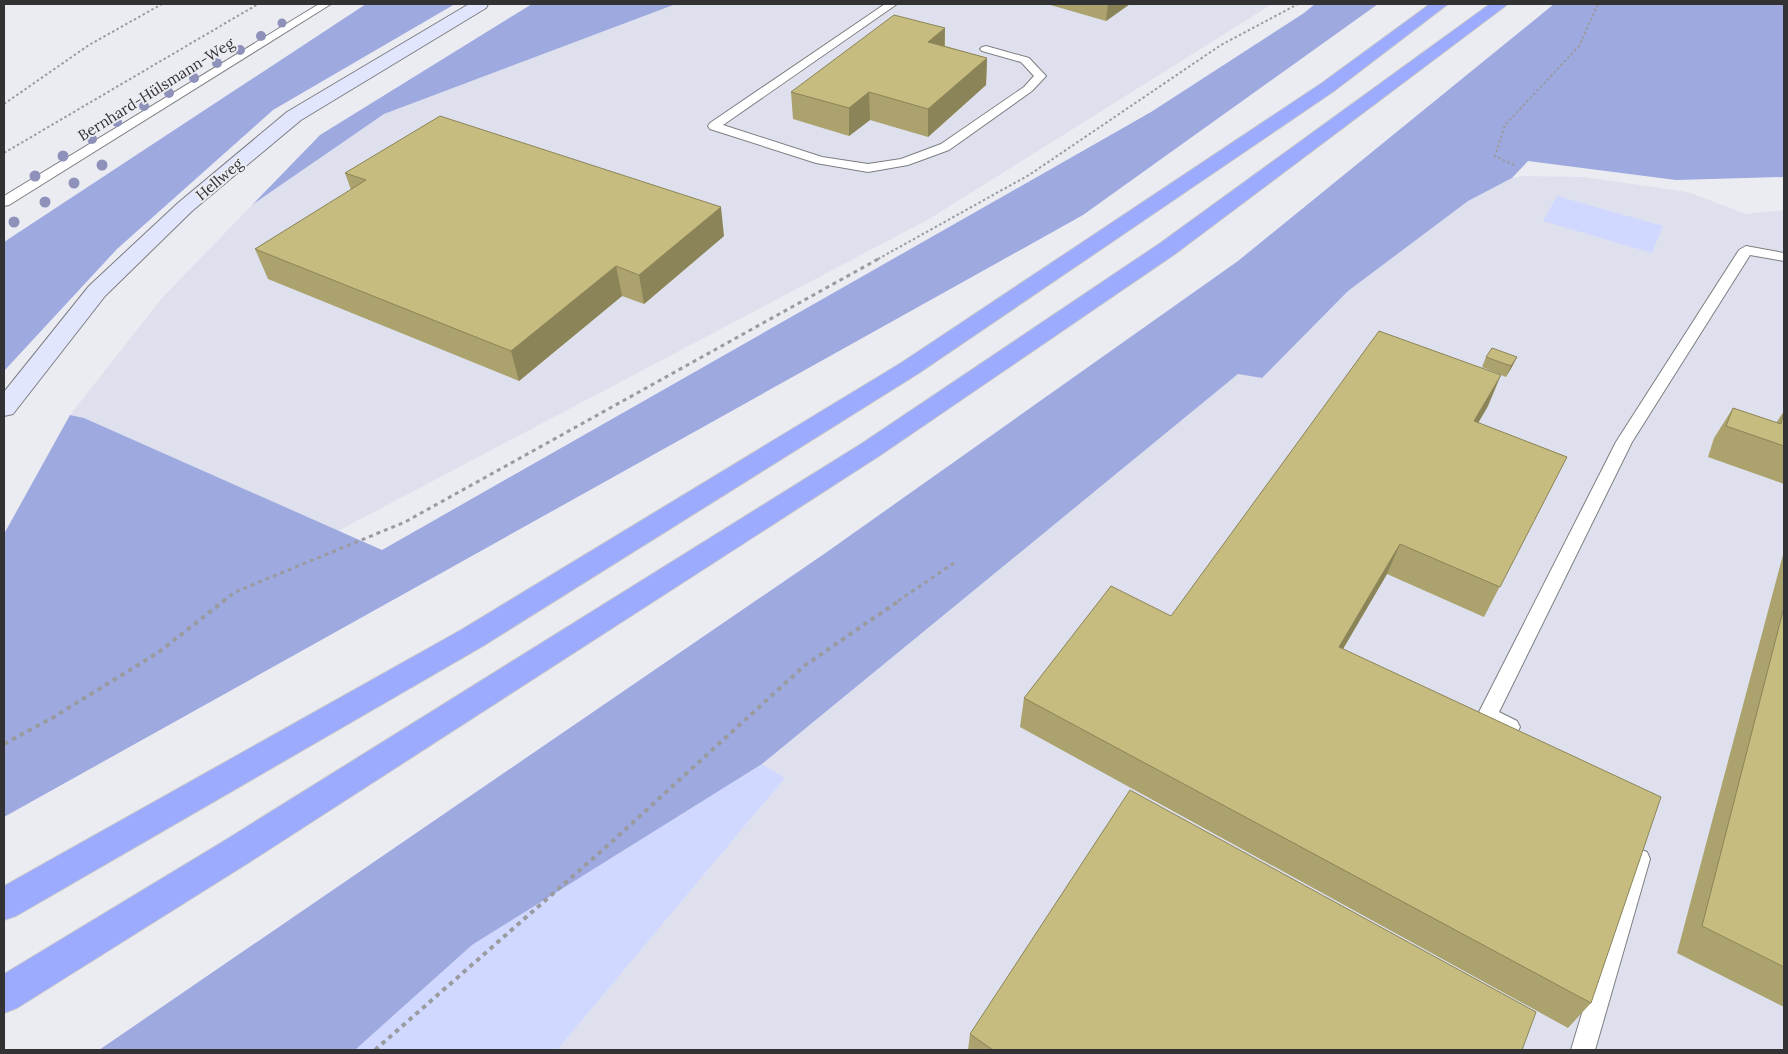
<svg xmlns="http://www.w3.org/2000/svg" width="1788" height="1054" font-family="Lora,serif">
<rect width="100%" height="100%" fill="#ebecf1"/>
<g fill="#dee1ed">
<path d="M676 4H1272L931 218 338 531 84 418 70 415 162 298 252 205 384 114Z"/>
<path d="M1522 176 1584 177 1688 192 1746 214 1784 210V1050H557L784 779 762 764 1238 374 1262 378 1348 291 1468 200 1512 178Z"/>
</g>
<g fill="#d0d8ff">
<path d="M1557 196 1663 226 1652 253 1543 221Z"/>
<path d="M762 764 785 778 557 1050H355L472 945Z"/>
</g>
<g fill="#9ea9e0">
<path d="M366 4H455L273 110 117 249 4 371V242Z"/>
<path d="M532 4H676L384 114 252 205 320 135Z"/>
<path d="M1315 4H1378L1083 215 4 817V534L70 415 84 418 382 550 1151 112 1304 13Z"/>
<path d="M1554 4H1784V177L1676 180 1528 161 1512 178 1468 201 1348 291 1262 378 1238 374 762 764 472 945 355 1050H99L824 554 1238 261Z"/>
</g>
<g fill="none" stroke-linecap="round" stroke-linejoin="round">
<defs>
<g id="lane">
<path d="M319 4H331L9 205 4 206V196Z"/>
<path d="M885 4H897L723 125 822 157 868 164 901 159 941 144 1024 87 1034 76 1021 62 982 51 980 49 982 47 986 46 1029 58 1046 76 1032 91 949 150 908 165 868 172 816 163 710 129 708 126 710 123Z"/>
<path d="M1746 246 1784 253V261L1750 255 1632 442 1499 712 1517 721 1520 727 1517 733 1510 735 1480 722 1477 716 1616 442 1739 250Z"/>
<path d="M1639 849 1647 852 1650 859 1595 1050H1571L1628 859 1631 852Z"/>
</g>
<path id="secondary" d="M469 4H488L486 8 301 120 192 211 105 296 13 414 4 416V392L89 286 178 203 287 112Z"/>
<g id="highway">
<path d="M1430 4H1448L1334 91 919 373 483 646 16 916 4 920V886L461 630 901 363 1322 83Z"/>
<path d="M1490 4H1508L1175 254 879 456 248 863 17 1008 4 1013V974L224 841 861 444 1159 244Z"/>
</g>
</defs>
<use href="#lane" stroke="#7d7e82" stroke-width="2"/>
<use href="#secondary" stroke="#7d7e82" stroke-width="2"/>
<use href="#highway" stroke="#cacaca" stroke-width="2"/>
<g stroke="#9a9b9f" stroke-width="2" stroke-dasharray="2.5 2.5" stroke-linecap="butt">
<path d="M4 104 89 45 162 4"/>
<path d="M4 153 258 4"/>
<path d="M1514 165 1495 156 1505 125 1579 46 1598 4"/>
<path d="M878 259 1029 175 1221 45 1298 4"/>
</g>
<g stroke="#9a9b9f" stroke-width="3" stroke-dasharray="4 4" stroke-linecap="butt">
<path d="M223 601 235 592 405 522 880 258"/>
<path d="M898 601 954 563"/>
</g>
<g stroke="#9a9b9f" stroke-width="4" stroke-dasharray="4.5 4.5" stroke-linecap="butt">
<path d="M4 744 52 718 159 652 225 600"/>
<path d="M375 1050 606 847 804 666 900 600"/>
</g>
<use href="#lane" fill="#fff" fill-rule="evenodd"/>
<use href="#secondary" fill="#e1e6fe" fill-rule="evenodd"/>
<use href="#highway" fill="#9cabfd" fill-rule="evenodd"/>
</g>
<g fill="#8e92ba">
<circle cx="282" cy="23" r="4.5"/>
<circle cx="261" cy="36" r="5"/>
<circle cx="240" cy="50" r="5"/>
<circle cx="217" cy="63" r="5"/>
<circle cx="194" cy="78" r="5"/>
<circle cx="169" cy="93" r="5"/>
<circle cx="144" cy="106" r="5"/>
<circle cx="117" cy="122" r="5"/>
<circle cx="92" cy="139" r="5"/>
<circle cx="63" cy="156" r="5.5"/>
<circle cx="102" cy="165" r="5.5"/>
<circle cx="35" cy="176" r="5.5"/>
<circle cx="74" cy="183" r="5.5"/>
<circle cx="45" cy="202" r="5.5"/>
<circle cx="14" cy="222" r="5.5"/>
</g>
<g fill="#aba26d">
<path d="M1047 4H1130L1106 21Z"/>
<path d="M945 28V46L987 58 986 85 928 137 870 120 849 136 793 119 791 92Z"/>
<path d="M345 173 724 236 644 304 622 296 519 381 268 279 255 249 351 190Z"/>
<path d="M1486 357H1517L1506 377 1482 367Z"/>
<path d="M1488 406 1478 423 1567 457 1484 617 1387 574 1343 649 1591 1003 1568 1028 1020 727 1024 698 1171 616Z"/>
<path d="M1733 408 1776 423 1784 411V484L1708 457 1714 438Z"/>
<path d="M1784 551V1007L1677 953Z"/>
<path d="M970 1034 1522 1050H968Z"/>
</g>
<g fill="#8b8459">
<path d="M1108 4H1130L1106 21Z"/>
<path d="M945 28 944 55 928 42Z"/>
<path d="M987 58 986 85 928 137V109Z"/>
<path d="M869 92 870 120 849 136V108Z"/>
<path d="M721 207 724 236 644 304 639 275Z"/>
<path d="M616 266 622 296 519 381 511 351Z"/>
<path d="M1517 357 1512 367 1506 377 1511 366Z"/>
<path d="M1501 375 1488 406 1461 452 1474 421Z"/>
<path d="M1400 544 1387 574 1327 676 1339 647Z"/>
</g>
<g fill="#c7bc7f" stroke="#8b8459">
<path d="M894 15 945 28 928 42 987 58 928 109 869 92 849 108 791 92Z"/>
<path d="M440 116 721 207 639 275 616 266 511 351 255 249 366 180 345 173Z"/>
<path d="M1379 331 1501 375 1474 421 1567 457 1500 587 1400 544 1339 647 1661 797 1591 1003 1024 698 1111 586 1171 616Z"/>
<path d="M1492 348 1517 357 1511 366 1486 357Z"/>
<path d="M1733 408 1781 424 1784 412V446L1726 426Z"/>
<path d="M1784 607V967L1702 926Z"/>
<path d="M1130 790 1536 1012 1522 1050H993L970 1034Z"/>
</g>
<g text-anchor="middle" dominant-baseline="central" stroke-width="4" stroke-linejoin="round" paint-order="stroke">
<g font-size="15" fill="#323234" stroke="#ebecf1">
<text transform="translate(156 89) rotate(-32)">Bernhard-Hülsmann-Weg</text>
<text transform="translate(219 179) rotate(-40)">Hellweg</text>
</g>
</g>
<rect width="1788" height="1054" fill="none" stroke="#323234" stroke-width="10"/>
</svg>
